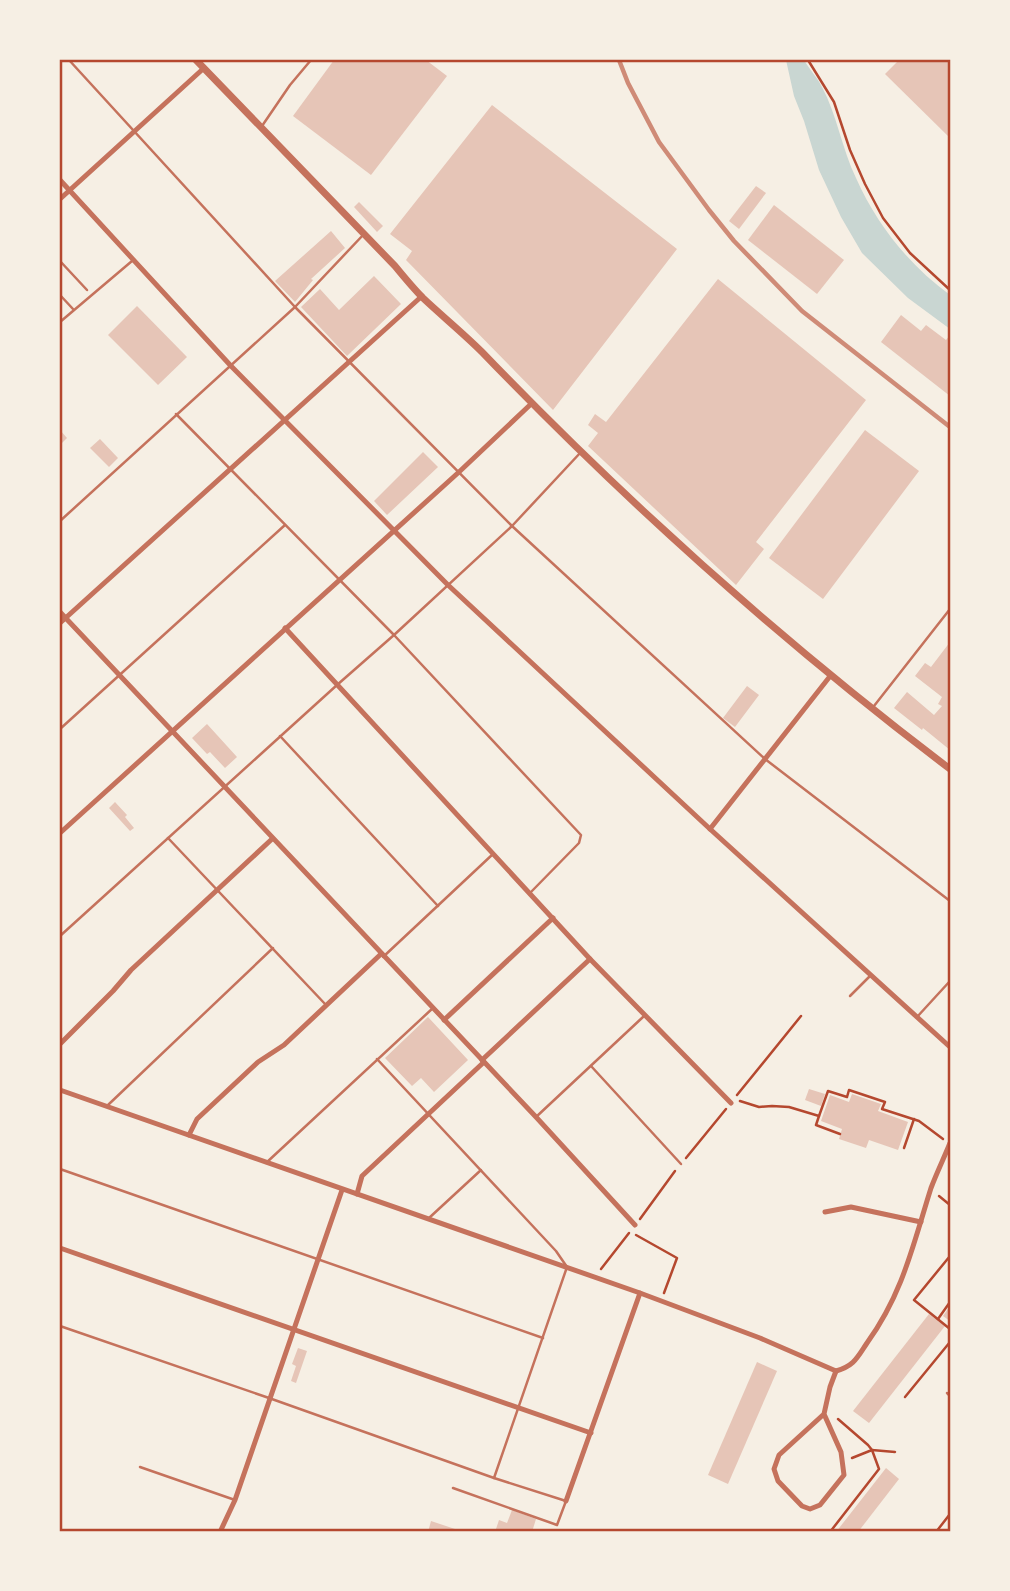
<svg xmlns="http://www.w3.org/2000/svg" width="1010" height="1591" font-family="Lato,sans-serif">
<rect width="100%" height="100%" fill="#f6efe4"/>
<path fill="#c9d6d2" d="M786 60H804C809 69 817 77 822 87 837 115 842 149 856 178 877 225 909 265 950 295V329L908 298 862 253 841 217 819 170 804 121 794 96Z"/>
<g fill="#e6c5b7">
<path d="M334 60H426L447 76 371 175 293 116Z"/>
<path d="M899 60H950V138L885 74Z"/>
<path d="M492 105 677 249 553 410 406 260 412 251 390 234Z"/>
<path d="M756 186 766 193 739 229 729 221Z"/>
<path d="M359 202 383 226 377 232 354 207Z"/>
<path d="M774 205 844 260 817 294 748 240Z"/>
<path d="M331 231 345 248 311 279 313 280 295 302 275 281Z"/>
<path d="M374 276 401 304 347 356 301 307 320 289 339 310Z"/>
<path d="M718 279 866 400 756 542 764 549 736 585 588 446 598 433 588 425 595 414 606 422Z"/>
<path d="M137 306 187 357 158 385 108 335Z"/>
<path d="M901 315 921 331 926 325 946 340 950 335V396L881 342Z"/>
<path d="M60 430 67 438 60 445Z"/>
<path d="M865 430 919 471 823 599 769 558Z"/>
<path d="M100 439 118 458 109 467 90 448Z"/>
<path d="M423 452 438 467 387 515 374 501Z"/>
<path d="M950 642V750L923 728 922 730 894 708 907 692 934 715 942 706 938 704 942 697 915 676 925 663 931 667Z"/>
<path d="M747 686 759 695 735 727 723 718Z"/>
<path d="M207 724 237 757 225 768 210 752 207 754 192 738Z"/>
<path d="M115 802 127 815 125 817 134 828 130 831 109 808Z"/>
<path d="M428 1017 468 1060 434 1092 421 1078 412 1086 385 1058Z"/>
<path d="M809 1089 825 1094 821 1106 805 1100Z"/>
<path d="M852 1094 881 1104 878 1111 908 1122 898 1150 869 1140 866 1148 839 1139 842 1129 821 1121 830 1095 849 1102Z"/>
<path d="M950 1306V1321L943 1316Z"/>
<path d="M929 1314 945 1326 869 1423 853 1411Z"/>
<path d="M298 1348 307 1351 296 1383 291 1381 296 1366 292 1364Z"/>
<path d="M757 1362 777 1371 728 1484 708 1475Z"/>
<path d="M886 1468 899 1479 858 1532H836Z"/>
<path d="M512 1510 536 1519 532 1532H495L499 1520 507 1523Z"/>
<path d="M431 1521 461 1531V1532H428Z"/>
</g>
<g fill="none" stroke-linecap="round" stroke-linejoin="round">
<g stroke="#b5482f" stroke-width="2.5">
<path d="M808 60 834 102 850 150 865 184 883 218 910 253 950 290"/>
<path d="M737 1095 801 1016"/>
<path d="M740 1101 759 1107 772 1106 789 1107 819 1116 816 1125 840 1134"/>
<path d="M819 1116 828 1091 847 1097 849 1090 885 1102 882 1109 919 1121 943 1139"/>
<path d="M904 1148 914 1119"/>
<path d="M686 1158 726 1109"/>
<path d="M939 1196 950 1205"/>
<path d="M640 1219 675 1171"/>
<path d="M636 1235 677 1258 664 1293"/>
<path d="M950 1256 914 1300 950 1329"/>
<path d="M601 1269 629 1233"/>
<path d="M938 1319 950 1302"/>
<path d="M905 1397 950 1342"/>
<path d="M852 1458 872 1450 895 1452"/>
<path d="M830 1532 879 1469 872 1450 868 1445 838 1419"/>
<path d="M936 1532 950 1514"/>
</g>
<g stroke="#c5725c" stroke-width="2.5">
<path d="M69 60 295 307 512 526 765 759 950 901"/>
<path d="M262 126 290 85 311 60"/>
<path d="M60 261 87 290"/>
<path d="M60 295 73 309"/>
<path d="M60 322 132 261"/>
<path d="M176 414 394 635 581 835 579 843 530 893"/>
<path d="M60 521 295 307 364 234"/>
<path d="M874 706 950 609"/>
<path d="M60 729 285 525"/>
<path d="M280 736 438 906"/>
<path d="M168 838 326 1005"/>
<path d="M60 936 337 685 394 635 512 526 581 452"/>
<path d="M383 957 493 854"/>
<path d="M850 996 871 975"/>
<path d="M917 1017 950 981"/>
<path d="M377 1059 556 1251 567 1267 494 1478"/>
<path d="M591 1066 681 1164"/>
<path d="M108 1105 273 948"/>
<path d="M536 1117 643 1017"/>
<path d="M266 1163 433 1008"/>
<path d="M60 1169 543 1338"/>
<path d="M429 1218 481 1170"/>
<path d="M60 1326 269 1398 494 1478 566 1501 557 1525 453 1488"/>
<path d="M947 1393 950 1396"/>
<path d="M140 1467 235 1500"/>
</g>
<g stroke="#c5725c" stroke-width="5">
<path d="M60 180 231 366 448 585 710 829 950 1047"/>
<path d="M60 199 204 68"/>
<path d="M60 612 536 1117 635 1225"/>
<path d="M60 623 422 296"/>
<path d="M285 628 590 959 731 1103"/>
<path d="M710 829 831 675"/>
<path d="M60 833 459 472 531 404"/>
<path d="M444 1020 553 918"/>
<path d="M60 1044 113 991 131 970 272 839"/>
<path d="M482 1060 590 959"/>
<path d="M60 1090 640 1293 760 1338 836 1371"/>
<path d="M189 1135 197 1119 258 1062 284 1045 381 954"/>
<path d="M357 1194 362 1176 484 1062"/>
<path d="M825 1212 851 1207 921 1222"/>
<path d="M60 1248 591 1433"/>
<path d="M836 1371C854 1366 857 1358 867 1343 903 1293 913 1245 931 1188 937 1172 944 1158 950 1143"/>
<path d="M824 1414 841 1452 844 1475 820 1505 810 1509 802 1506 778 1481 774 1469 779 1455 824 1414 830 1387 836 1371"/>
<path d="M566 1501 640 1293"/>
<path d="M220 1532 235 1500 342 1190"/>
</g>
<path stroke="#c5725c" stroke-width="7" d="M196 60 395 266C404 277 413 288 423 298 442 316 463 333 482 352 627 503 784 643 950 769"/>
<path stroke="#cf8b77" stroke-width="4.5" d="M619 60 628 83 659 142 709 210 734 241 802 311 950 427"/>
</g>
<rect width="1010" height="1591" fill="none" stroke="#f6efe4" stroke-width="122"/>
<rect x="61" y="61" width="888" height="1469" fill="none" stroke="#b5482f" stroke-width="2.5"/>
</svg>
